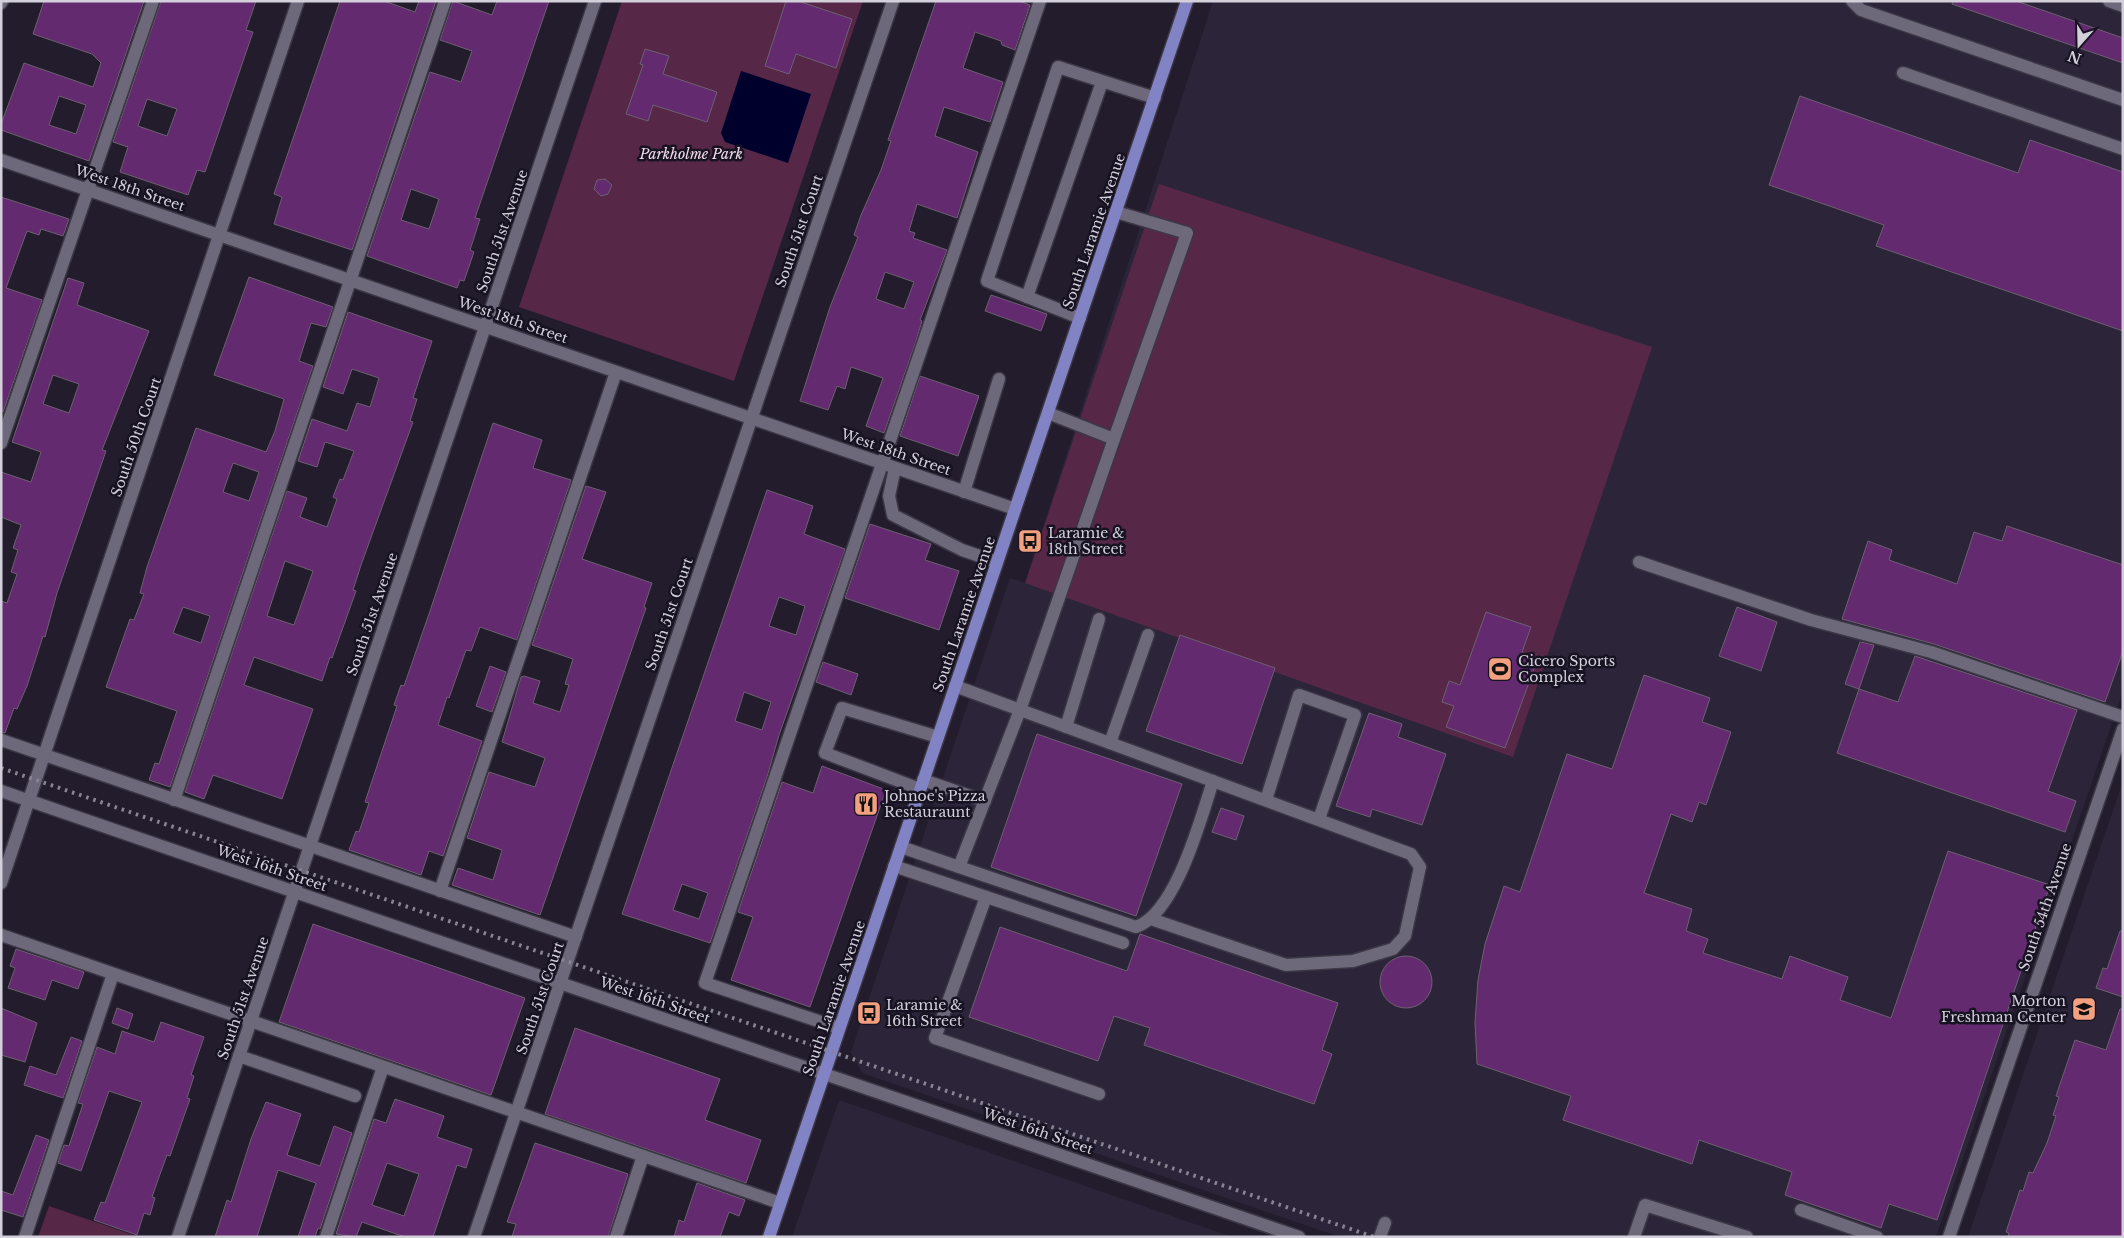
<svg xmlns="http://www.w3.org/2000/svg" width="2124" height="1238" font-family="'Libre Baskerville',serif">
<rect width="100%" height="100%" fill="#221c2c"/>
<g fill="#2c253a">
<path d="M1213 1H2123V691L1936 1237H1340L862 1073 851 1052 1010 578 1025 583Z"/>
<path d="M2123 781V1237H1968Z"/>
<path d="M839 1100 1232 1237H792Z"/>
</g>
<g fill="#572748">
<path d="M622 1H863L734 381 519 307Z"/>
<path d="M1159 184 1652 347 1513 757 1025 583Z"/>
<path d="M49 1206 139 1237H38Z"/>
</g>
<path fill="#00002d" d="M741 71 811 94 788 163 725 142 721 133Z"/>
<g fill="#632a6f" stroke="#6d6070" fill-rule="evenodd">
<path d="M44 1H144L89 161 1 130V124L24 63 93 87 101 63 92 54 33 34ZM59 96 86 105 76 134 49 125Z"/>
<path d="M161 1H256L246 30 253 32 205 172 197 170 188 195 120 172 128 147 113 142ZM147 99 177 109 167 136 138 126Z"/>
<path d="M340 1H384L415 12 419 1H436L352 250 274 224 282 197 274 194Z"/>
<path d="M453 1 492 15 497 1H549L475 218 480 219 470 250 474 252 464 281 460 280 457 288 367 256 430 72 461 82 472 51 440 40ZM411 189 439 199 429 229 401 220Z"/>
<path d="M786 1H798L852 19 836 68 796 54 789 74 765 66Z"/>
<path d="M936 1H1019L1030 5 1015 50 1002 45 1001 41 975 32 963 68 1003 82 990 122 944 107 935 136 978 152 957 218 917 204 909 231 915 233 913 238 947 250 920 320 922 321 916 341 884 433 866 426 883 378 851 367 845 389 837 386 828 410 800 401 830 307 858 237 854 235 861 215 881 170 891 141 888 140ZM885 272 914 282 904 309 876 299Z"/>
<path d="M1953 1H2016L2123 38V63L1952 4Z"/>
<path d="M645 49 669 56 663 74 717 92 707 122 653 105 648 121 626 114 643 65 640 64Z"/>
<path d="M1800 96 2018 173 2030 140 2123 172V331L1876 246 1884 225 1769 185Z"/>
<path d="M605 179 612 185 608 194 601 196 594 189 597 180Z"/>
<path d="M1 197 69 219 63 236 41 229 39 235 27 231 6 288 42 300 3 412 1 411Z"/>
<path d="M249 277 333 307 326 327 311 323 299 361 313 366 170 787 149 780 155 763 159 764 177 711 106 687 130 619 134 620 144 594 140 593 147 567 196 428 266 452 275 431 284 399 214 375ZM233 463 259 472 249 501 223 492ZM183 607 210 616 201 643 173 633Z"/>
<path d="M68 278 84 283 77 305 149 331 102 450 106 451 57 593 45 637 43 636 27 686 17 709 14 708 5 733 1 732V601L7 603 17 574 11 572 18 550 13 548 21 525 1 517V472L31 482 41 452 12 442ZM53 375 79 384 69 413 43 404Z"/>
<path d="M991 295 1047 314 1041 331 985 311Z"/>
<path d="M348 312 432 341 413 398 417 399 410 421 413 422 361 565 353 590 356 591 332 658 330 657 322 681 254 657 244 685 313 709 282 799 213 775 204 799 185 792 287 491 307 498 300 517 327 527 337 499 333 497 340 479 343 480 354 451 325 442 317 467 298 461 312 419 347 431 357 403 370 407 379 378 352 369 343 394 323 387ZM285 561 313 571 294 625 267 616Z"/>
<path d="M920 376 979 396 958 456 900 436Z"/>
<path d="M493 423 542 440 533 468 571 480 517 640 480 627 471 651 466 650 449 698 447 697 438 725 482 741 443 856 429 851 421 875 349 850 356 831 359 832 369 803 365 802 397 706 394 705 401 685 404 686 430 611Z"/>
<path d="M586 486 606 492 582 559 652 583 644 607 646 608 540 915 452 885 458 868 493 880 502 850 467 838 489 772 535 787 545 758 502 742 521 677 524 676 540 681 533 703 560 712 569 685 565 684 573 659 532 645Z"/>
<path d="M767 490 813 506 804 534 845 549 779 735 767 777 710 943 622 914ZM779 597 805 606 796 635 769 626ZM744 692 771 702 762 730 735 721ZM682 884 708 893 699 919 673 910Z"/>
<path d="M870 524 931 544 925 560 959 571 939 630 845 598Z"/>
<path d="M2007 526 2123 565V651L2105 702 1934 644 1842 619 1868 541 1892 550 1889 560 1957 584 1974 532 2002 541Z"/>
<path d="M1737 607 1777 622 1761 671 1719 656Z"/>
<path d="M1486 612 1531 627 1522 652 1538 658 1505 748 1446 727 1454 706 1442 702 1449 681 1460 685Z"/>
<path d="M1180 635 1275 668 1242 764 1146 731Z"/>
<path d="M1860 642 1874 645 1859 689 1845 684Z"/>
<path d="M1915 656 2077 710 2048 791 2076 801 2065 832 1837 753 1859 689 1898 702Z"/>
<path d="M823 662 858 674 851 695 816 682Z"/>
<path d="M490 666 506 672 492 712 476 706Z"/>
<path d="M1644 675 1710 698 1702 722 1731 732 1706 805 1699 802 1692 822 1671 814 1644 893 1692 909 1686 931 1708 939 1703 953 1782 979 1790 956 1848 977 1840 1000 1891 1018 1948 851 2050 885 1937 1220 1889 1204 1881 1228 1785 1195 1792 1172 1699 1140 1692 1164 1563 1120 1571 1096 1477 1064 1475 1022 1478 980 1485 944 1504 886 1520 892 1567 754 1612 769Z"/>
<path d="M1369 713 1402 724 1398 737 1446 754 1422 825 1372 809 1370 817 1336 806Z"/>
<path d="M1037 734 1182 784 1136 916 991 867Z"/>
<path d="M822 766 886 790 810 1007 731 980 753 917 738 912 782 782 813 793Z"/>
<path d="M1221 808 1244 816 1236 840 1212 832Z"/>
<path d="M313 924 525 998 491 1095 279 1022Z"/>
<path d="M1000 927 1127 971 1140 934 1338 1003 1322 1050 1332 1054 1314 1104 1144 1045 1150 1028 1114 1016 1098 1061 969 1017Z"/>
<path d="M2120 931H2123V997L2096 988 2103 968 2107 969Z"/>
<path d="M16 949 84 972 78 989 52 980 45 1000 8 988 15 968 10 966Z"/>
<circle cx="1406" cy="982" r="26"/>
<path d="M1 1008 37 1023 25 1062 1 1055Z"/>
<path d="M117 1008 133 1014 128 1029 112 1023Z"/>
<path d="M2120 1009H2123V1237H2008L2009 1233 2006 1232 2020 1190 2023 1191 2029 1172 2033 1173 2047 1143 2056 1116 2053 1115 2059 1097 2056 1096 2075 1040 2106 1050Z"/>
<path d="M161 1022 204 1037 191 1075 194 1076 187 1098 190 1099 170 1156 167 1155 159 1177 152 1197 155 1198 150 1215 144 1213 137 1235 94 1220 101 1202 105 1203 142 1102 109 1091 81 1171 58 1163 64 1145 69 1146 83 1104 78 1103 97 1047 115 1054 122 1031 154 1042Z"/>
<path d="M575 1028 720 1079 705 1120 761 1140 746 1183 545 1114Z"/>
<path d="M71 1037 82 1041 63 1098 24 1085 30 1066 56 1075Z"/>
<path d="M395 1099 444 1116 437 1137 472 1149 466 1168 457 1165 433 1237H405L362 1222 356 1237 336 1234 374 1119 386 1123ZM387 1163 419 1174 404 1216 372 1205Z"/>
<path d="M266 1102 301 1114 287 1155 320 1166 334 1126 352 1133 320 1229 318 1228 315 1237H298L316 1183 278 1170 257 1237H215L227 1200 231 1202 251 1139Z"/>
<path d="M36 1135 49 1140 23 1217 1 1210V1191L13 1195Z"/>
<path d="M535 1143 628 1174 608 1237H512L516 1224 507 1222Z"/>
<path d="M697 1183 745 1200 739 1216 729 1212 720 1237H674L679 1220 684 1222Z"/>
</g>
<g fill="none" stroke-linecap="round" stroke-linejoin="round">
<defs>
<g id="minor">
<path d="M1852 1 1861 10 2123 100"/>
<path d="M2109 1 2123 6"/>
<path d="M1 3 2 1"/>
<path d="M1903 73 2123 149"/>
<path d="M1 160 1015 509"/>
<path d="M1027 297 1102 82"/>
<path d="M1080 318 987 281 1058 67 1155 98"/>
<path d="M1114 439 1187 233 1116 212"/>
<path d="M1 443 153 1"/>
<path d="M895 468 889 496 893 515 962 550 997 562"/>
<path d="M964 492 999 379"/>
<path d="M1639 562 1811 620 1931 652 2123 717"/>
<path d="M955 686 1411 854 1420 867 1405 936 1393 949 1353 961 1286 965 1151 919"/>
<path d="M1066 727 1099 619"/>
<path d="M1 740 576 937"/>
<path d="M1110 743 1148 635"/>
<path d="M923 780 985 801"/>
<path d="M920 789 825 753 842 708 938 737"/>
<path d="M1 791 1299 1237"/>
<path d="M174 800 445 1"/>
<path d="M1266 800 1299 695 1355 715 1319 819"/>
<path d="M901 847 959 867 1020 710 1114 439 1048 413"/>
<path d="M894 866 1123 943"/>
<path d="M959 867 1136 927C1176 913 1201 818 1213 781"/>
<path d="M1 883 298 1"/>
<path d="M440 891 616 372"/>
<path d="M986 897 935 1038 1099 1094"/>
<path d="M1 935 780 1203"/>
<path d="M839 1028 705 983 1040 1"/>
<path d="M239 1056 355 1096"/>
<path d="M1801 1210 1877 1237"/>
<path d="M25 1237 113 974"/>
<path d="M178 1237 595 1"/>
<path d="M326 1237 383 1067"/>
<path d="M474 1237 893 1"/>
<path d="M616 1237 643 1156"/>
<path d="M1380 1237 1385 1223"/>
<path d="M1634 1237 1645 1205 1747 1237"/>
<path d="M1949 1237 2123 729"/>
</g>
<path id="major" d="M769 1237 1187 1"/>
</defs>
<use href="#minor" stroke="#3b3744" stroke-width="15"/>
<use href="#major" stroke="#3b3744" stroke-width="15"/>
<use href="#minor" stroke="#6e687b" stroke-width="12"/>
<use href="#major" stroke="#8183c5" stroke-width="12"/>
<path stroke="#898592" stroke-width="4" stroke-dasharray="2.5 5" stroke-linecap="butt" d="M1 768 1374 1237"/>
</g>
<defs>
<symbol id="bus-square" viewBox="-11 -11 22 22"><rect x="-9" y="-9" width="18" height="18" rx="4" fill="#f2a07f" stroke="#181322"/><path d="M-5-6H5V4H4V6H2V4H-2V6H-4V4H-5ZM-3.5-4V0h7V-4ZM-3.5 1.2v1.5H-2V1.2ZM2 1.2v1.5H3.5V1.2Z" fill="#111"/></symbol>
<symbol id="stadium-square" viewBox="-11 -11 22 22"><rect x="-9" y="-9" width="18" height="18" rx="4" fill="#f2a07f" stroke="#181322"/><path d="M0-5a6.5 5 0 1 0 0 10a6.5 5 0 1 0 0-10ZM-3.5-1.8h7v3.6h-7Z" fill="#111"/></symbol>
<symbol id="restaurant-square" viewBox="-11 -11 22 22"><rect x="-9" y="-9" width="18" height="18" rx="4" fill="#f2a07f" stroke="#181322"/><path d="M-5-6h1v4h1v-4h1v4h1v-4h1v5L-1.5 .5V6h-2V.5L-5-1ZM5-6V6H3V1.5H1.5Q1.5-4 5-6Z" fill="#111"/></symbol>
<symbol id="school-square" viewBox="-11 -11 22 22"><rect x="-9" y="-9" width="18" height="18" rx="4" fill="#f2a07f" stroke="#181322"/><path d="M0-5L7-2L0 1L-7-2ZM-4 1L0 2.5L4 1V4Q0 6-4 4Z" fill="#111"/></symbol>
</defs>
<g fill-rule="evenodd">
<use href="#bus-square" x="1016" y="527" width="28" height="28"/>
<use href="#stadium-square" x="1486" y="655" width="28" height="28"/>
<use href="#restaurant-square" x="852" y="790" width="28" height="28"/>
<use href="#school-square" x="2070" y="995" width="28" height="28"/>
<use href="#bus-square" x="855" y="999" width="28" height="28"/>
</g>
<g text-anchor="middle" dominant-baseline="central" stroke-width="5" stroke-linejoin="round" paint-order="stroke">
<g font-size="14" font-style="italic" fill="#f3dce9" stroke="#181322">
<text x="691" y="154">Parkholme Park</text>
</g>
<g font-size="14" fill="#d4d0db" stroke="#181322">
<text transform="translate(130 188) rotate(19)">West 18th Street</text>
<text transform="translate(502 231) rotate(-71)">South 51st Avenue</text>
<text transform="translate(799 231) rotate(-71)">South 51st Court</text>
<text transform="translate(1094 231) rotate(-71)">South Laramie Avenue</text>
<text transform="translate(513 320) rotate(19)">West 18th Street</text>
<text transform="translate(136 437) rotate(-71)">South 50th Court</text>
<text transform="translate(896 452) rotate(19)">West 18th Street</text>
<text transform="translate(372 614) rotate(-71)">South 51st Avenue</text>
<text transform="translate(669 614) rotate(-71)">South 51st Court</text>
<text transform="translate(964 614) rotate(-71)">South Laramie Avenue</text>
<text transform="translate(272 868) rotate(19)">West 16th Street</text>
<text transform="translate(2045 907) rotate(-71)">South 54th Avenue</text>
<text transform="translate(243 998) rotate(-71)">South 51st Avenue</text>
<text transform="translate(540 998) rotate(-71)">South 51st Court</text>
<text transform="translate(834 998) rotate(-71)">South Laramie Avenue</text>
<text transform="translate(655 1000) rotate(19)">West 16th Street</text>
<text transform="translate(1038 1131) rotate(19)">West 16th Street</text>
</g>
<g font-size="14" fill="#d4d0db" stroke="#181322" text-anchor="start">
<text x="1048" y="533">Laramie &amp;<tspan x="1048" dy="16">18th Street</tspan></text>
<text x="1518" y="661">Cicero Sports<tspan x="1518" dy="16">Complex</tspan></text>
<text x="884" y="796">Johnoe's Pizza<tspan x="884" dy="16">Restauraunt</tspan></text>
<text x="2066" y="1001" text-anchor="end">Morton<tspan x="2066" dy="16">Freshman Center</tspan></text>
<text x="886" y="1005">Laramie &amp;<tspan x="886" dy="16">16th Street</tspan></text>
</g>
</g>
<rect width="2124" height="1238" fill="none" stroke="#d4d0db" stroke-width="5"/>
<g transform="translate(2079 45) rotate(200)" stroke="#181322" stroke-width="4" paint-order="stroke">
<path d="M0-4L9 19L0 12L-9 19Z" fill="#d4d0db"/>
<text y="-8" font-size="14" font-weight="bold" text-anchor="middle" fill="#d4d0db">N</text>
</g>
</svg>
